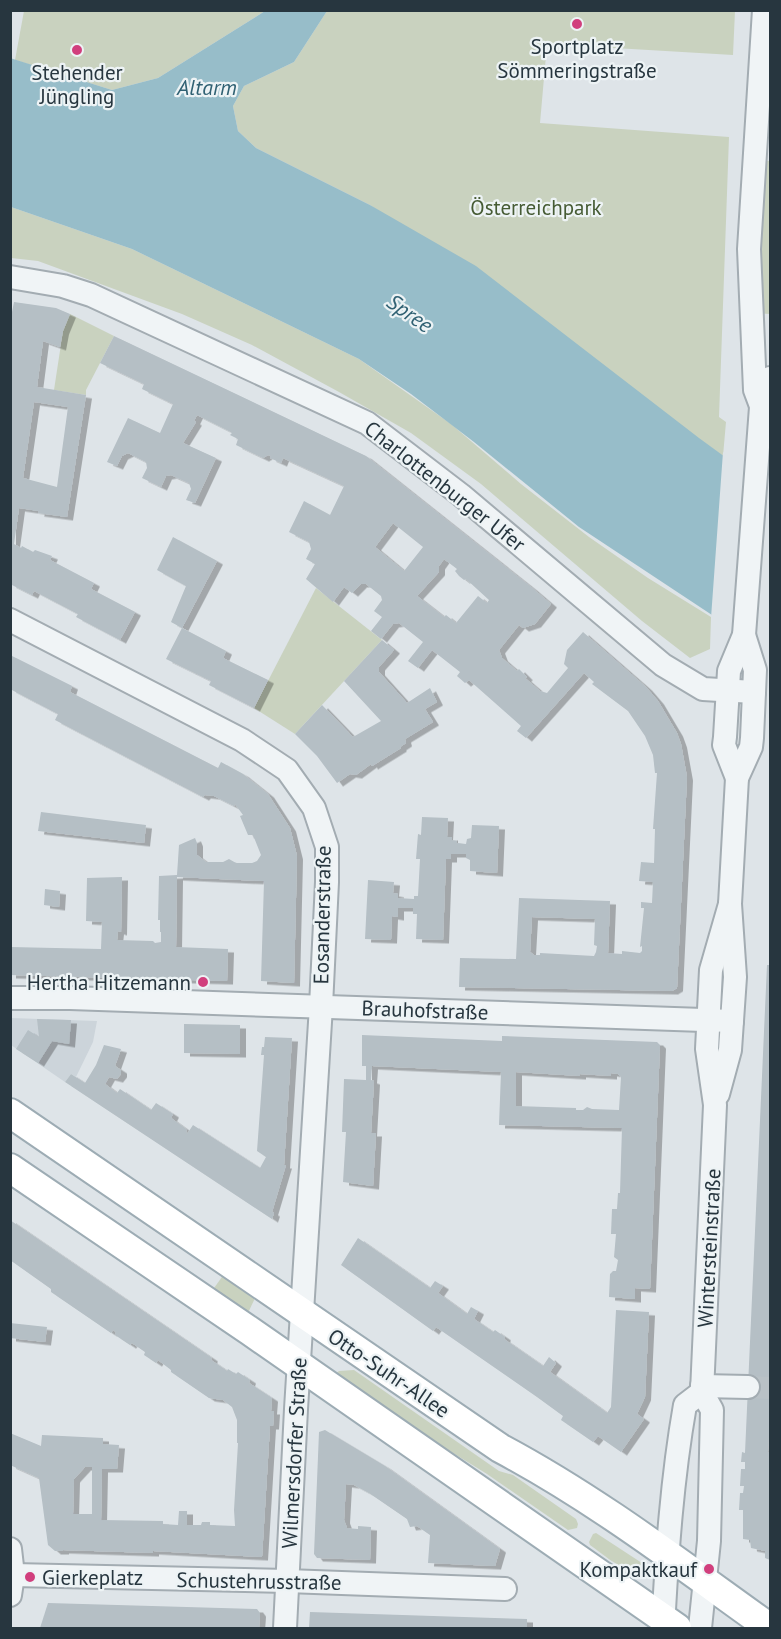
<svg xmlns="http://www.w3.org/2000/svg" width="781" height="1639" font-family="'PT Sans',sans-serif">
<defs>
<filter id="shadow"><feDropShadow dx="6" dy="3.5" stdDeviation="0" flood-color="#0004"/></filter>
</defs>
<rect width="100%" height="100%" fill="#dee4e8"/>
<path fill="#ccd4da" d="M11 1018 97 1021 93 1042 76 1077 71 1074 65 1082 11 1045Z"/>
<g fill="#c9d2bf">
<path d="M24 11H265L158 78 112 90 15 60Z"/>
<path d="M327 11H735L733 55 547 44 540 123 729 137 719 417 726 422 723 456 370 205 256 148 238 131 233 106 244 86 294 62Z"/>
<path d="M760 160 770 161V314L757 313Z"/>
<path d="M11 207 132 249 359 359 451 424 521 484 589 537 648 578 711 617 710 649 690 658 642 621 481 484 411 433 339 392 252 345 182 314 38 261 11 258Z"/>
<path d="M70 314 114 336 86 390V395L54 390 63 331Z"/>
<path d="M316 588 382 640 295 734 254 708Z"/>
<path d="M224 1274 256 1296 247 1315 212 1291Z"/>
<path d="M354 1370 499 1471 513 1475 576 1519 578 1524 577 1528 568 1530 487 1474 411 1427 335 1374 339 1371Z"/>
<path d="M596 1533 645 1565V1568C626 1577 605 1555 590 1545L589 1542 593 1534Z"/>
</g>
<path fill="#97bdc9" d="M265 11H327L294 62 244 86 233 106 238 131 256 148 370 205 476 266 699 438 747 473 712 615 579 527 474 442 411 394 359 359 132 249 11 207 10 58 112 90 158 78Z"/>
<path fill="#dee4e8" d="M723 452 749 470 770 481V648L711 618Z"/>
<g fill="#b5bfc5" fill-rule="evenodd" filter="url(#shadow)">
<path d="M14 302 56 308 70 314 63 331 60 347 43 341 37 387 86 395 67 517 38 513 39 511 19 508 14 544 21 548 22 546 33 552 35 550 52 556 50 560 94 583 91 589 135 612 120 640 76 617 78 614 34 591 32 595 10 584V322ZM34 402 68 407 57 487 23 478Z"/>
<path d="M114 336 366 456 531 587 551 604 535 624 523 628 519 625 499 650 502 658 517 671 519 669 527 677 525 678 540 691 547 693 568 668 564 664 567 650 583 632 646 687 658 701 677 733 681 744 687 777 677 988 672 991 459 987 460 958 516 959 519 898 610 901 608 953 622 954V951L640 953 642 951V946L640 947 644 908H641V902L652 903 653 882 639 881 641 862 654 863 655 829H653L657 773H655L653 755 645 736 628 711 592 684 594 682 584 673 526 738 517 731 521 726 469 680 465 683 457 676 460 672 432 650 418 668 408 661 423 642 399 623 393 624 381 639 371 631 382 617 374 611 382 600 381 596 366 584H361L352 593 344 587 333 602 306 579 315 564 306 559 311 549 309 542 289 532 304 501 330 515 344 486 283 458 281 463 270 458 271 456 268 455 263 458 236 445 238 439 230 435 232 433 229 431 197 415 194 421 196 422 183 443 216 458 195 503 186 500 191 489 189 483 171 475 166 476 161 487 142 478 147 468 146 462 128 453 122 456 117 466 107 462 128 418 160 433 173 404 142 389 144 384 100 363ZM393 523 423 547 404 571 375 547ZM444 559 457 569 455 571 459 576 464 580 466 579 489 600 487 603 478 596 456 623 446 615 444 617 417 596 439 572V566ZM532 917 595 919 594 945 597 946 596 952 594 956 540 953V955H534L530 952Z"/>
<path d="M173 537 217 561 182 628 226 651 223 658 268 680 254 708 209 685 211 681 166 659 182 628 171 622 186 586 157 570Z"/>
<path d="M382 640 394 650 379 667V672L407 703 430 688 437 702 425 709 433 722 405 739 406 743 400 747 401 748 372 766 371 764 356 775 350 774 337 783 317 756 295 734 322 705 353 737 381 721 344 681Z"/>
<path d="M10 655 72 686 70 692 218 768 221 762 243 774 268 794 290 828 297 856 294 983 261 981 264 881 177 877 176 947 228 949 227 981 10 975V947L101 949 102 922 86 921 87 878 122 877 121 932 118 931 117 940 153 941 155 943 161 942V932H160V920H158L159 876 177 875 179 845 195 838 197 843V855L206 862H223L229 859 236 863H252L257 861 261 855 253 835H248L240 816 243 815 235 804 234 806 214 796 205 795 203 797 55 720 58 714 10 689Z"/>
<path d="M41 812 146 825 144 843 38 831Z"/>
<path d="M422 817 448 818 447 837H452V840L457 841V843L466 844 467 839 471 838 472 825 499 826 497 873 470 871V860L466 858V854H451V859H446L443 940 416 939 417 914H413V908H398V917L392 916 391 940 365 939 368 880 394 882 393 893 398 894V898L414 899V896H418L420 859H416L418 834 421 835Z"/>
<path d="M45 889 60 891 59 907 44 905Z"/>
<path d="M767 965H770V1421L768 1452H770V1560L765 1558V1551L751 1548 750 1540 743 1539V1510H739L740 1493H743L744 1486H740L741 1469H745V1462H741L742 1452 745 1453Z"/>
<path d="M37 1019 71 1020 69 1044 52 1041 38 1063 16 1049 28 1030 39 1037Z"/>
<path d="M184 1024 240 1025V1054L184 1053Z"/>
<path d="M362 1035 502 1041V1036L657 1042 660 1045 650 1289 635 1288V1299L609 1297 610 1274 613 1271H616L618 1260 614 1257 616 1234H611L612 1209H617L618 1193H620L622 1128 499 1125 501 1072 372 1066 371 1080 374 1081 371 1133H376L373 1186 343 1182 346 1132H342L344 1079 366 1080V1066H362ZM516 1072 580 1076V1074L611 1076V1073L618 1074 621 1077 619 1110 592 1109 587 1107 583 1110H576V1108L516 1106Z"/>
<path d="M265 1037 292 1038 284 1165H286L272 1212 274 1213 272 1219 65 1082 71 1074 85 1083 96 1065 104 1045 121 1049 115 1066 121 1070V1074L117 1079 109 1077 105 1084 117 1093 120 1089 151 1110 156 1103 173 1114 171 1118 186 1129 187 1134 193 1125 260 1168 266 1157 257 1151 264 1055H261L262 1047H264Z"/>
<path d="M10 1220 212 1358 211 1360 227 1371 228 1369 236 1374 238 1372 250 1380 249 1383 272 1398 271 1411H274L273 1426H270L262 1557 153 1551V1553L63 1550V1551H55L48 1545 39 1478 10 1465V1433L41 1446 42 1435 103 1438V1444L119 1445 117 1469H102L101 1520 163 1521V1524L178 1525 179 1511H187V1525H201L202 1522H210V1525L235 1526 234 1510 238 1443H237V1420L232 1407 223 1400 209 1398 171 1372V1370L158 1360 156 1363 144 1355 145 1352 132 1343 130 1345 115 1335 116 1332 113 1330 111 1333 51 1292V1289L10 1260ZM85 1467H92V1514H73L74 1479Z"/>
<path d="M358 1238 430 1288 435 1281 443 1286 438 1293 467 1314 471 1307 478 1311 474 1319 493 1332 495 1330 505 1337 504 1339 543 1366 549 1357 556 1363 550 1372 607 1413 611 1407 616 1310 649 1312 645 1397 637 1414 644 1419 621 1452 598 1436 593 1442 561 1420 563 1416 537 1397 436 1327 433 1331 341 1265Z"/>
<path d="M10 1323 47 1327 45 1342 10 1338Z"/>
<path d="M325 1430 385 1466 500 1549 495 1566 428 1563 430 1535 417 1526 410 1527 407 1519 369 1493 354 1485 346 1484 344 1520 347 1528 358 1529V1526L371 1527 370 1560 317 1558 314 1554 319 1432Z"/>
<path d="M48 1603 257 1609 260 1613 259 1628H40Z"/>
<path d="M310 1612 527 1619V1628H309Z"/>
</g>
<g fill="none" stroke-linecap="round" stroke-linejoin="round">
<path stroke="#b9c1c6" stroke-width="22" stroke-dasharray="22 11" stroke-linecap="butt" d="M748 1387 770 1388"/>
<defs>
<g id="minor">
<path d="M10 277 63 286 91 295 367 423 461 495 663 665 703 689 754 692"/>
<path d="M761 406 755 390 749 249 764 10"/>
<path d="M10 620 242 740 287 770 314 808 327 847V882L321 1006 296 1409 285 1628"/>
<path d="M737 778 724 745 725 737 729 671 744 635 761 407 770 378"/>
<path d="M10 998H70L732 1021"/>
<path d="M718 1094 730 1050 735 977 730 904 737 778 751 747 752 738 755 670 744 635"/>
<path d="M702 1386 748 1387"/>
<path d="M10 1549 13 1575 10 1595"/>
<path d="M13 1575 287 1581 505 1589"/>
<path d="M663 1628C667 1553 672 1479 685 1405L702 1392"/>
<path d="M700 1628 709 1541 712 1410 702 1392 715 1105 707 1049 711 970 730 904"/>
</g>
<g id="major">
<path d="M10 1113 500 1448C596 1499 683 1566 770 1628"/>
<path d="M10 1168 250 1331 677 1628"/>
</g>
</defs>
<use href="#minor" stroke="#a3acb2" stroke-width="26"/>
<use href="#major" stroke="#9dacb4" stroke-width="32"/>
<use href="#minor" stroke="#f0f4f6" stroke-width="22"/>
<use href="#major" stroke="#fff" stroke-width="28"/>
</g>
<g fill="#d13f7d" stroke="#edf3f5" stroke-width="2">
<circle cx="577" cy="24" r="6"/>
<circle cx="77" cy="50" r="6"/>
<circle cx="203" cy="982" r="6"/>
<circle cx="709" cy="1569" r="6"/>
<circle cx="30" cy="1577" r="6"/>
</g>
<g text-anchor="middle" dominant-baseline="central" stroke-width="4.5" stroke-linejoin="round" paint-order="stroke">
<g font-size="21" fill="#27363f" stroke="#edf3f5">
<text x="577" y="46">Sportplatz<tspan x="577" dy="24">Sömmeringstraße</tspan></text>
<text x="77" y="72">Stehender<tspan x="77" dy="24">Jüngling</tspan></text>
<text x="191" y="982" text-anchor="end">Hertha Hitzemann</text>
<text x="697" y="1569" text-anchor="end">Kompaktkauf</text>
<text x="42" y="1577" text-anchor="start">Gierkeplatz</text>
</g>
<g font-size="21" fill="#465b34" stroke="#edf3f5">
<text x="536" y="207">Österreichpark</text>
</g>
<g font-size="21" fill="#27363f" stroke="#edf3f5">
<text transform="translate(445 486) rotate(38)">Charlottenburger Ufer</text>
<text transform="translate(322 915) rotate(-89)">Eosanderstraße</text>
<text transform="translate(425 1010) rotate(2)">Brauhofstraße</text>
<text transform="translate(709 1248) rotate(-87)">Wintersteinstraße</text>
<text transform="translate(389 1373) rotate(34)">Otto-Suhr-Allee</text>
<text transform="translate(294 1453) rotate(-87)">Wilmersdorfer Straße</text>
<text transform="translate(259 1581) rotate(1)">Schustehrusstraße</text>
</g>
<g font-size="22" font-style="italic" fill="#306173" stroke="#edf3f5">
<text x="207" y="87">Altarm</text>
<text transform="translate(410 313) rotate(35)">Spree</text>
</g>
</g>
<rect width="781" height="1639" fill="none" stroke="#27363f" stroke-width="24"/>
</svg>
